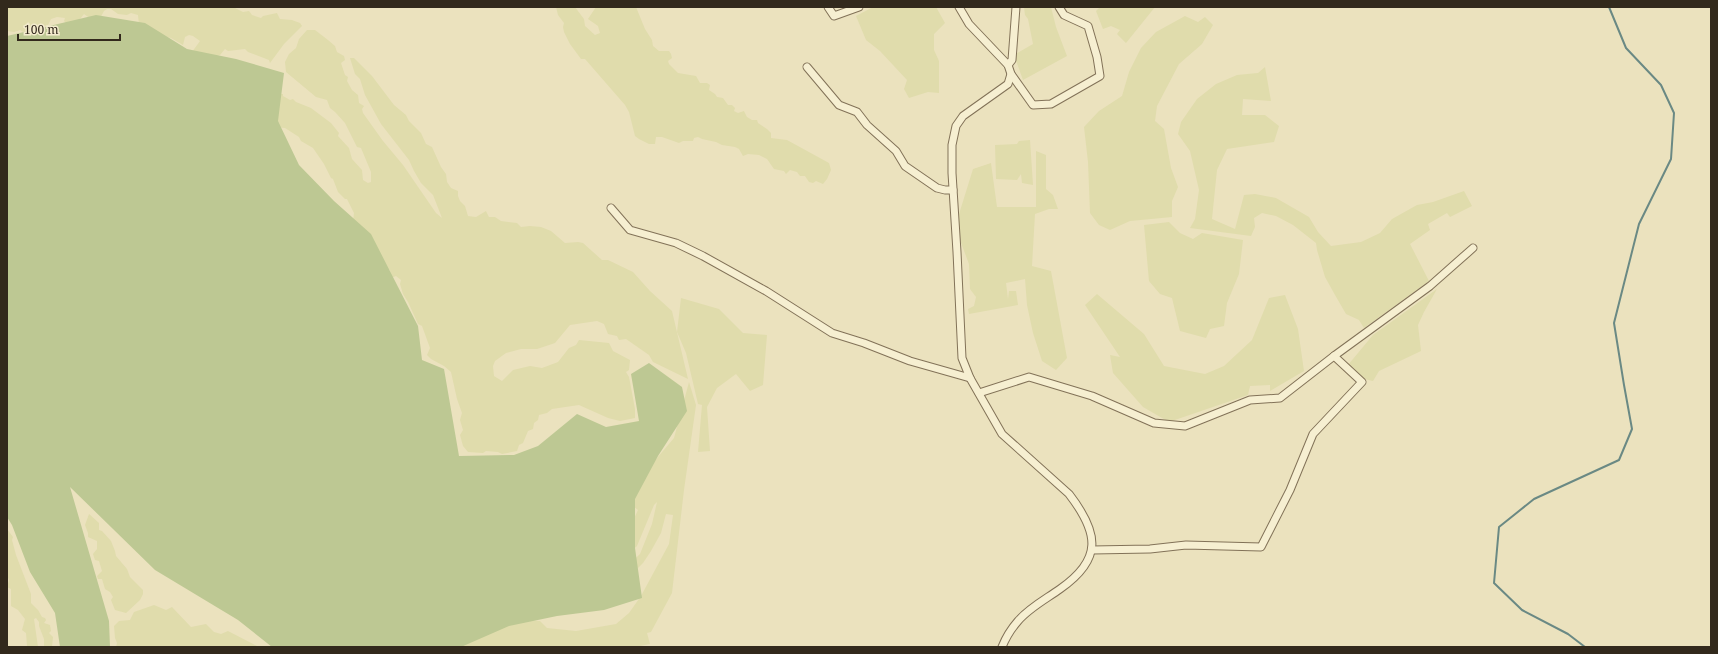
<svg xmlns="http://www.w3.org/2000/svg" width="1718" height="654" font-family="'Noto Serif',serif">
<rect width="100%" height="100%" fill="#ebe2be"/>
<g fill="#e0dcac">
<path d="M7 7H233L243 12 249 11 252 15 261 18 263 16 277 13 280 19 292 20 300 23 302 26 284 44 270 63 269 60 248 52 245 49 228 51 225 49 220 55 208 59 192 52 200 41 193 36 189 35 185 37 183 45 171 38 158 35 139 25 138 15 131 13 127 15 118 14 111 9H107L104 11 99 20 91 19 84 14 76 24 68 25 64 21 65 18 57 17 51 19 48 25 44 26 41 25 23 32 20 30 14 32 7 31Z"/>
<path d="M556 7H575L584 19 585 26 595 35 600 33 598 26 588 19 596 7H636L645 29 652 40 653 46 659 51H669L671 54 672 58 668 61 669 64 678 73 696 76 700 83H707L710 85 709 90 715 94 717 97 723 98 728 105H732L735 108 734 111 738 113 744 111 747 117 752 120H757L758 123 767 129 771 133V138L787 140 829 163 831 170 827 179 823 184 816 181 813 183 809 182 805 176H800L797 172 790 170 786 174 784 171 774 169 767 159 759 155 748 154 743 156 739 149 735 147 722 145 716 142 702 139 698 137 694 138 693 141H683L679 143 662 137H656L655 144H649L639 139 635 136 629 112 625 105 585 59H581L570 44 564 32 563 27 564 23 558 15Z"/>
<path d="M873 7H936L945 23 934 34V50L939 61V93L928 92 909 98 904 89 907 80 880 51 866 40 856 16Z"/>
<path d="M1024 7H1051L1056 27 1067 56 1023 80 1014 55 1033 44 1028 19 1025 15Z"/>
<path d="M1100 7H1155L1126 43 1117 34 1120 30 1111 26 1103 29 1096 11Z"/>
<path d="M1185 16 1198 22 1205 17 1213 25 1202 44 1179 64 1157 106 1155 121 1164 129 1171 168 1178 187 1172 201V217L1130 221 1110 230 1099 225 1090 213 1088 162 1084 127 1099 111 1122 96 1129 72 1141 48 1156 32Z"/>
<path d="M307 30H315L328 40 335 46 337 52 344 56 345 60 341 63 345 75 348 77 347 81 352 90 358 95 359 103 364 106 362 109 363 113 383 141 403 165 436 213 442 218 433 195 421 183 414 171 409 160 381 124 365 95 360 79 355 74 350 58H354L372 76 394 105 406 115 409 121 421 133 426 144 432 147 441 167 446 174 447 182 451 188 458 191V196L460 201 465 206 468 216 476 217 486 211 489 217H495L501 221 517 223 521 227 530 226 541 227 551 231 565 243 578 242 583 243 602 260H608L633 272 650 291 672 311 688 379 653 362 649 355 626 339 619 340 617 336 608 334 604 324 597 321 570 325 555 343 537 349H521L506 353 495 361 493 366 494 376 502 381 513 370 530 366 542 368 558 362 569 348 576 345 579 340 609 343 613 351 630 360 629 370 626 372 629 377 635 409V418L620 421 608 418 579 405 552 409 547 413 539 415 538 420 534 423 533 429 528 431 523 443 519 445 517 451 502 454 498 452 486 451 483 453 468 452 463 446 460 435 463 430 460 420 462 413 457 399 451 372 444 366 431 359 427 355 430 348 422 326 418 324 408 302 403 294 400 284 401 280 396 276 391 278 390 270 383 268 353 221 354 213 347 199H345L338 192 333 179 331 178 324 164 313 148 301 141 299 137 285 128 272 127 279 94H283V96L290 100 293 99 296 102 311 108 331 123 339 133 338 136 349 148 352 159 362 170 363 180 368 183 371 182V172L361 148 357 147 345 123 335 112 330 108 327 100 316 97 286 72 285 62 289 54 296 48 299 39Z"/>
<path d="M1265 67 1271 101 1243 99 1242 115H1265L1279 126 1274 142 1227 149 1217 170 1212 219 1235 229 1244 195 1255 194 1276 198 1309 217 1318 232 1331 246 1361 242 1380 233 1392 219 1417 205 1433 202 1464 191 1472 206 1450 217 1447 213 1428 224 1430 230 1410 244 1429 281 1364 328 1359 320 1346 314 1335 295 1325 277 1317 250 1316 243 1293 225 1276 216 1262 213 1254 218 1255 227 1251 236 1190 228 1195 219 1199 190 1190 151 1178 134 1181 122 1197 99 1216 84 1237 75 1258 73Z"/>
<path d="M1030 140 1033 185 1022 183 1021 174 1017 180 996 179 995 145 1017 144 1019 141Z"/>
<path d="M1036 151 1046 155V189L1053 195 1058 209H1049L1035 214 1032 266 1051 271 1067 358 1056 370 1042 361 1033 333 1027 305 1025 279 1006 283 1008 299 1009 291H1016L1018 305 969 314 968 309 974 306 976 297 970 289 969 264 955 227 973 169 991 163 997 207H1036Z"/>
<path d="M1169 222 1180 233 1193 239 1202 233 1243 240 1239 274 1227 303 1224 326 1210 329 1206 338 1180 331 1172 298 1160 294 1149 281 1144 225Z"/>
<path d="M1437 289 1424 312 1418 325 1421 351 1379 371 1373 381 1364 379 1348 365 1373 335Z"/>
<path d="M1097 294 1144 334 1164 366 1205 374 1224 366 1252 340 1269 298 1285 295 1298 329 1304 371 1270 391V385L1250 386 1248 395 1169 422 1143 407 1113 373 1110 355 1120 357 1085 305Z"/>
<path d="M681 298 719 309 743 333 767 335 763 385 750 391 736 374 717 388 707 407 710 451 698 452 702 405 698 404 686 353 677 332Z"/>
<path d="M689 382 696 405 684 490 672 593 651 632 647 633 650 644 635 647H458L521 620 540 621 547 628 576 631 616 624 629 613 641 596 669 544 673 515 666 514 661 533 651 551 643 563 629 577 621 572 640 554 652 524 657 502 654 505 637 546 621 561V546L638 510 623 498 674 438Z"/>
<path d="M89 514 99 523V530L102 531 111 541 115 551 116 556 127 569 130 577 143 590V594L140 600 126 613 115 610 111 600 113 597 110 592 105 589 102 579H98L97 576 102 571 99 561 95 560 93 554 97 549V541L88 537V533L85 525Z"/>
<path d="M7 529 13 537 12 540 16 555 31 594V603L38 610 42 617 45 618 46 620 44 623 50 625 51 631 49 633 53 637 52 647H44V639L39 626V622L36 618 34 619 38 647 27 646 26 633 22 630 25 619 18 610 11 606V589L7 587 9 580 7 575Z"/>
<path d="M154 605 166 610 172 607 191 627 206 624 214 632 221 634 228 631 259 647H116L117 643 115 638 114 626 119 621 130 620 134 612Z"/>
</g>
<path fill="#bdc893" d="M96 15 145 23 187 49 236 59 284 73 278 121 299 165 334 201 371 234 418 326 422 360 444 369 459 456 514 455 538 446 577 414 606 427 639 421 631 374 649 363 682 387 687 411 658 456 635 499V548L642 598 604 610 557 616 509 626 461 647H272L238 620 155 570 70 487 109 621 110 647H60L55 613 30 572 12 525 7 517V36Z"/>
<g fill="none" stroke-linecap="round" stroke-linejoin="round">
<path stroke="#6a8984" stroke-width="2" d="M1585 647 1568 634 1522 610 1494 583 1499 527 1534 499 1619 460 1632 429 1624 385 1614 323 1639 224 1671 159 1674 113 1661 85 1626 48 1609 7"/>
<defs>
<g id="minor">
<path d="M828 7 834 16 859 7"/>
<path d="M959 7 969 24 1008 65 1011 74 1008 84 963 116 956 126 952 145V173L957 252 962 358 970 378 1002 434 1069 494C1099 533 1103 559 1060 589 1046 599 1029 608 1018 621 1011 629 1006 637 1002 647"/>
<path d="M1008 65 1012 60 1016 7"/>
<path d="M807 67 839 105 857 112 867 125 896 151 905 166 937 188 945 190H953"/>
<path d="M1011 74 1033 105 1051 104 1100 76 1097 57 1088 26 1064 15 1059 7"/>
<path d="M611 208 630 230 676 243 703 256 766 291 832 333 864 343 910 361 970 378"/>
<path d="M979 393 1029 377 1092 396 1154 423 1185 426 1250 400 1280 398 1334 356 1430 286 1473 248"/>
<path d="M1092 550 1150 549 1186 545 1261 547 1290 490 1313 434 1362 382 1334 356"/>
</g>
</defs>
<use href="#minor" stroke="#827258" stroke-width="9"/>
<use href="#minor" stroke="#f6efd1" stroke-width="7"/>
</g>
<rect width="1718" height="654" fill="none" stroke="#32291c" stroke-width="16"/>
<path d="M18 34v6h102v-6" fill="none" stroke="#32291c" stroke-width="2"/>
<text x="24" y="34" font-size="12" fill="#32291c" stroke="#f3ebcd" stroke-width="3" paint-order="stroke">100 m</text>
</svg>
